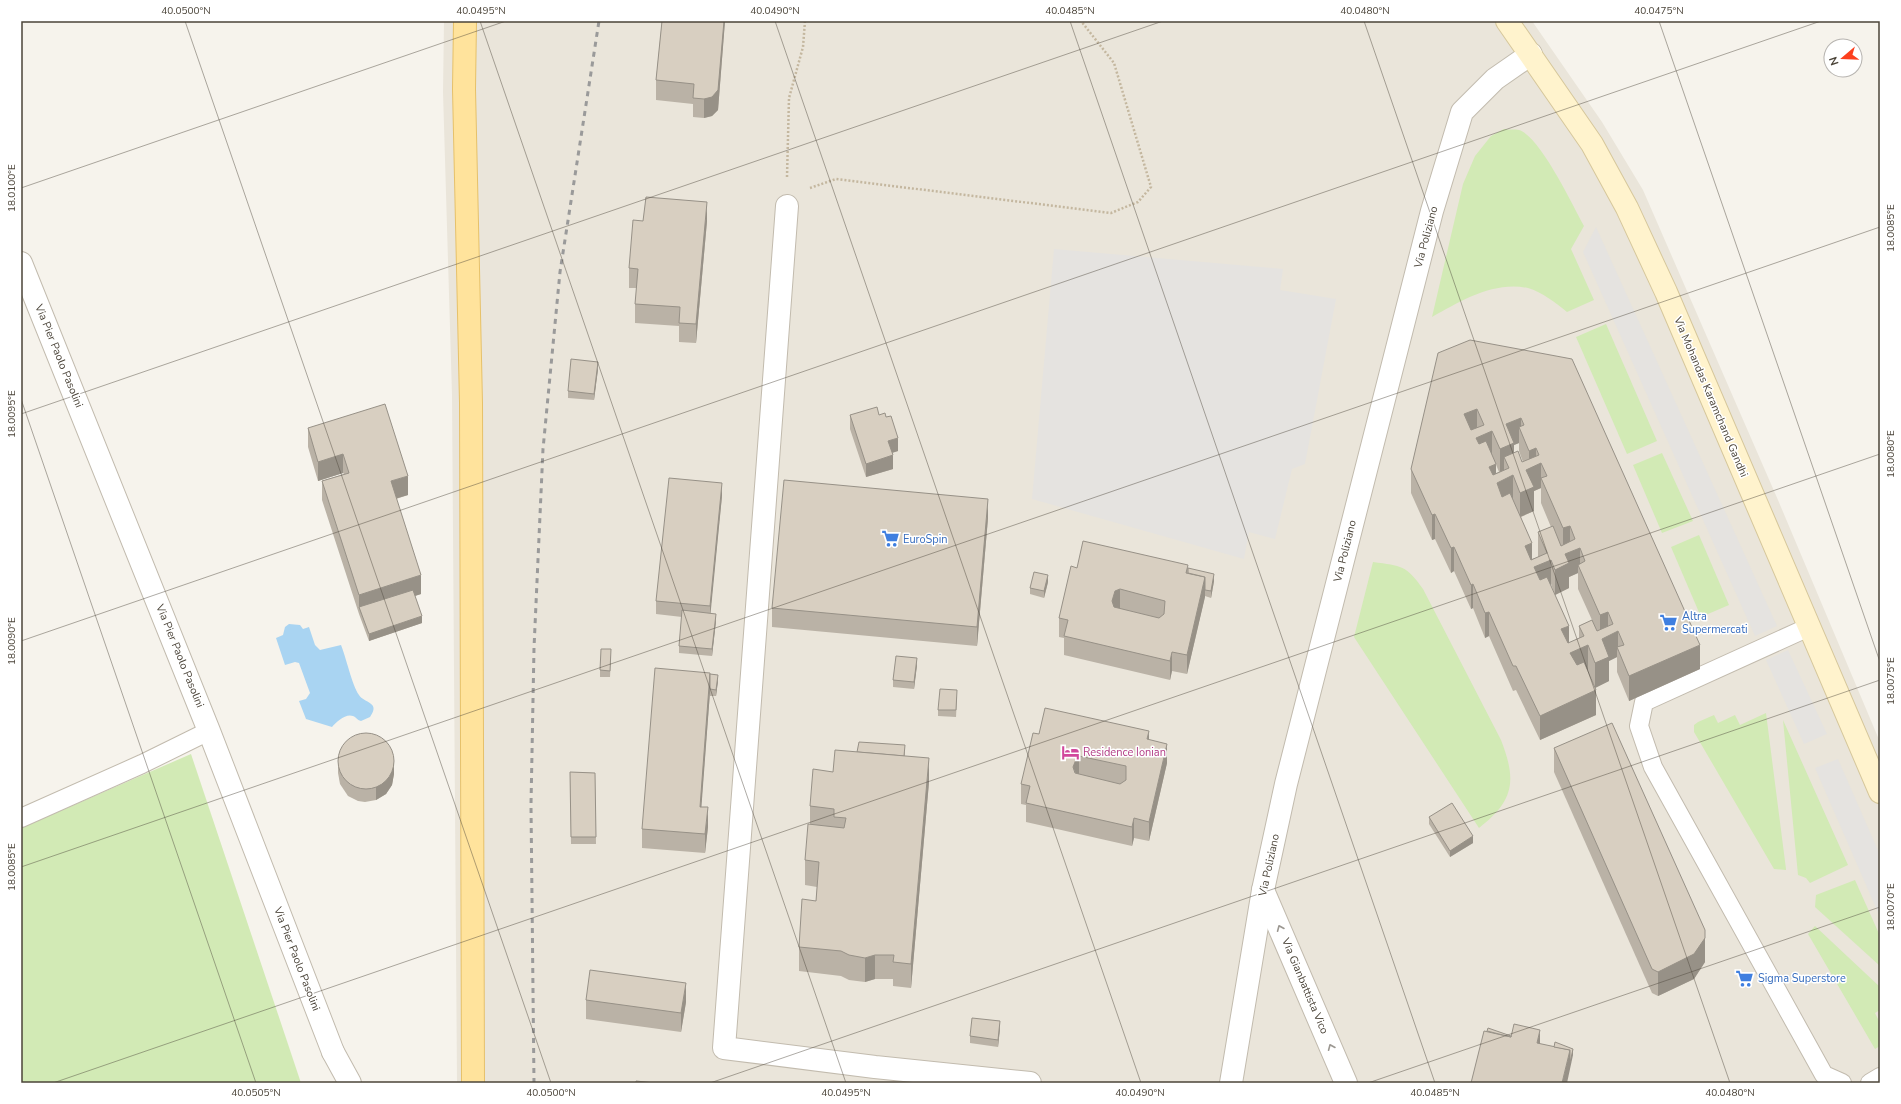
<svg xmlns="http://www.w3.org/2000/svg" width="1901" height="1104" font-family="'Nunito Sans',sans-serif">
<rect width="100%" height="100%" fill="#f6f3ec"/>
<path fill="#eae5da" d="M444 21H1532L1602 122 1643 190 1778 500 1880 742V1083H457L452 395 443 92Z"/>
<g fill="#d2eab5">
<path d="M1504 129C1509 130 1515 129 1519 130 1540 136 1573 206 1584 226L1571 249 1594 300 1567 312C1556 303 1542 292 1528 288 1493 281 1461 301 1432 317L1463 184 1475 156 1491 136Z"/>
<path d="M1606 324 1657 441 1627 454 1576 337Z"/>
<path d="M1662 453 1693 521 1662 533 1633 465Z"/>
<path d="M1699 535 1729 605 1701 617 1671 547Z"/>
<path d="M1373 562C1402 566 1406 565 1423 589L1501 740C1517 781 1514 801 1479 828L1354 637Z"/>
<path d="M1766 713 1786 869V870L1774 869 1694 732V725L1698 722 1714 715 1718 723 1735 715 1740 725Z"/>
<path d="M1783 720 1848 865 1810 883 1806 878 1798 875Z"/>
<path d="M191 754 301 1083H21V828Z"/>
<path d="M1855 880 1880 936V966L1815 907 1816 895Z"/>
<path d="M1815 926 1880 987V1010L1875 1013 1880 1023V1046L1875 1049 1808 934Z"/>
</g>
<g fill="#e5e3e0">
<path d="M1596 227 1777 626 1755 636 1583 252Z"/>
<path d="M1054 249 1283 269 1280 290 1336 299 1305 464 1292 469 1275 539 1249 532 1244 559 1032 499Z"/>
<path d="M1788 650 1827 734 1804 744 1766 660Z"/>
<path d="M1838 759 1880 855V917L1815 768Z"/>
</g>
<path fill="#a9d4f2" d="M289 624 300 625 303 629 309 627 315 645 320 650 341 645C346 657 352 685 359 695 364 703 381 702 370 717L361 721C357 720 356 717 353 716 346 713 336 722 332 727L306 719 299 701 306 699 310 693 299 663 295 662 285 665 276 638 283 635 285 627Z"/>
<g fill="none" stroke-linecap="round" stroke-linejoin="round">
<defs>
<g id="service">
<path d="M1809 627 1644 702 1639 726 1653 767 1824 1075 1842 1083"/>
<path d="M21 818 142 764 209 731"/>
<path d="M1870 1083 1880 1077"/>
</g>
<g id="minor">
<path d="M787 206 724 1048 875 1067 1030 1083"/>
<path d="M1263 890 1346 1083"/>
<path d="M333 1052 350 1083"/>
<path d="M1231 1083 1263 890 1286 784 1432 211 1462 112 1495 79 1531 54"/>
</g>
<path id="tertiary" d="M21 263 209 731 333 1052"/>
<path id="secondary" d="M1507 21 1592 144 1627 208 1666 292 1880 792"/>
<path id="primary" d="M465 21 464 89 471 403 473 1083"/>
</defs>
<use href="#service" stroke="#c2bbae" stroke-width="20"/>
<use href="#minor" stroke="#c2bbae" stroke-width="24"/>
<use href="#tertiary" stroke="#c2bbae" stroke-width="24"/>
<use href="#secondary" stroke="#d6c79b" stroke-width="24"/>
<use href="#primary" stroke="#e6c16a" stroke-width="24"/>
<g stroke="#c4b79f" stroke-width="2.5" stroke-dasharray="2 2" stroke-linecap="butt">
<path d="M787 177 789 98 803 47 805 21"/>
<path d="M810 188 836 179 1111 213 1138 202 1151 187 1114 63 1081 21"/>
</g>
<use href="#service" stroke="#fff" stroke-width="18"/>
<use href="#minor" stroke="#fff" stroke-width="22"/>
<use href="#tertiary" stroke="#fff" stroke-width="22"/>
<use href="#secondary" stroke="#fff3cd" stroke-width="22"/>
<use href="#primary" stroke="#ffe39c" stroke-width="22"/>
<path stroke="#9a9a9a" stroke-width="3" stroke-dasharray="5 5" stroke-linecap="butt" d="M534 1083 531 805 534 648 543 449 560 272 599 21"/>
</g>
<g fill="#bab2a6" fill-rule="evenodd">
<path d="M662 21H725L718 110 712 116 704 118 693 117V104L656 100V80Z"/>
<path d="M643 221H707L696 343 679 342V326L635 323V304L637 288H629V268Z"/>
<path d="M1470 340 1700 669 1629 701 1617 672V657L1609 661V681L1595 688 1588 670H1587L1596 715 1540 740 1516 690 1513 691 1489 636 1485 638 1473 608 1471 609 1454 571 1451 573 1435 539 1432 540 1411 493V469ZM1519 443V451L1523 462H1522L1514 453V445ZM1495 462 1499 472 1496 473ZM1541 488V503L1551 527 1538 532V557L1532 559 1521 517 1534 511V491ZM1578 573V589L1592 620 1579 626V638L1569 643 1550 585 1551 584 1555 595 1569 588V577Z"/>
<path d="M598 369 594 400 568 398V391Z"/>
<path d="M850 415H879L898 451 892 453 893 469 866 477 850 429Z"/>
<path d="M308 428 408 495 396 499 421 594 415 596 422 623 369 641 359 614 322 500V481L344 474 343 473 318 481 308 447Z"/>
<path d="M722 496 710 613 716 621 712 656 679 653V646L682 617 656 614V601Z"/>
<path d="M988 518 977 646 772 627V608Z"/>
<path d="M1077 568H1188L1214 581 1211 598 1205 596 1187 674 1172 671 1170 680 1064 655V638L1059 637V618Z"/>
<path d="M1048 582 1044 598 1030 594V588Z"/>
<path d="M611 656 610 677H600V670Z"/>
<path d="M917 665 914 689 893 687V680Z"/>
<path d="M710 674 718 681 716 696H710V692L701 807 708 827 705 853 642 848V829Z"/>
<path d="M957 697 956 717 938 716V710Z"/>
<path d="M1039 734 1167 763 1149 841 1134 838 1132 846 1026 822V805L1021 804V784Z"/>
<path d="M1554 748 1705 962 1694 979 1658 996 1652 993 1554 772Z"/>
<path d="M857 752H905V756L929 782 911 988 893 986V979H875L865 982 849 980 841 976 799 971V947L816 901 817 887 805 885V860L810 824V806L833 772Z"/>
<path d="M338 759 394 774 392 785 386 794 376 800 365 802 358 801 348 796 340 784 338 773Z"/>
<path d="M570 772 595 773 596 844H571Z"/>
<path d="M1429 817 1473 843 1450 857 1429 824Z"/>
<path d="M586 1000 686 1002 681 1032 586 1019Z"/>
<path d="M1000 1028 998 1047 970 1043V1036Z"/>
</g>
<g fill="#979187">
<path d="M724 21H725L718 110 712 116 704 118V99Z"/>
<path d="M707 202V221L696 343V324Z"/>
<path d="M598 362V369L594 400V394Z"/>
<path d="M1477 409V433L1464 438V414Z"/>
<path d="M1521 418V432L1519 427V443L1514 445V467L1509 468 1504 457V472L1500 473V449L1506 424Z"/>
<path d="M1492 431V456L1476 463V438Z"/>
<path d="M898 438V451L888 454V441Z"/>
<path d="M1536 448V465L1541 463V488L1534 491V511L1520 517V493L1526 470 1529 468V451Z"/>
<path d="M343 454V473L318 481V462Z"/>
<path d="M893 455V469L866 477V464Z"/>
<path d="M1496 464V489L1489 467Z"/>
<path d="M1513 475V500L1497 507V483Z"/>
<path d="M408 476V495L391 500V481Z"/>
<path d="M722 483V496L710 619V606Z"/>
<path d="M988 499V518L977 646V627Z"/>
<path d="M1435 514V539L1432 540V515Z"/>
<path d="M1570 526V550L1563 553V528Z"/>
<path d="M1532 543V567L1525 546Z"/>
<path d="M1454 547V571L1451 573V548Z"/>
<path d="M1580 548V569L1578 565V573L1569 577V588L1555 595V570L1565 554Z"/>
<path d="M1551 560V584L1534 592V567Z"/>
<path d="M1214 574V581L1211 598V591Z"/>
<path d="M421 575V594L361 613 359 607V595Z"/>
<path d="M1048 575V582L1044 598V591Z"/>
<path d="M1205 577V597L1187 674V655Z"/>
<path d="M1473 584V608L1471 609V585Z"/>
<path d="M1120 589V608L1115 611 1112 601 1115 591Z"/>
<path d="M1489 612V636L1485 638V613Z"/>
<path d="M1608 612V636L1600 639V615Z"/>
<path d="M716 614V621L712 656V649Z"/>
<path d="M422 616V623L369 641V634Z"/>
<path d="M1569 626V650L1561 629Z"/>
<path d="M1618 631V651L1617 647V657L1609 661V681L1595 688V663L1602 639Z"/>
<path d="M1588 645V670L1570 677V653Z"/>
<path d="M1700 645V669L1629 701V676Z"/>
<path d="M1172 652V671L1170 680V661Z"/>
<path d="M917 658V665L914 689V682Z"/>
<path d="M710 673V692L700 826V807Z"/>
<path d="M718 675V681L716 696V690Z"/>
<path d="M1596 690V715L1540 740V716Z"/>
<path d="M1149 731V751L1147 739Z"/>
<path d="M1167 744V763L1149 841V822Z"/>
<path d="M1079 756V775L1077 776 1073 767 1077 757Z"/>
<path d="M929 758V782L911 988V964Z"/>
<path d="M394 761V774L392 785 386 794 376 800V787Z"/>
<path d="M708 807V827L705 853V834Z"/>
<path d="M1134 818V838L1132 846V827Z"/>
<path d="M1473 836V843L1450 857V851Z"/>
<path d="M1705 938V962L1694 979 1658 996V972Z"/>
<path d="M875 955V979L865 982V958Z"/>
<path d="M686 983V1002L681 1032V1013Z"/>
<path d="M1000 1021V1028L998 1047V1040Z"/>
<path d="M1540 1030V1050L1537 1043Z"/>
<path d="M1573 1049V1055L1567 1083H1562L1570 1050Z"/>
</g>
<g fill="#d8cfc1" stroke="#979187" fill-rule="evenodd">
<path d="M662 21H724L718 90 712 97 704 99 693 98 694 84 656 80Z"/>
<path d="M646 197 707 202 696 324 679 323 680 307 635 304 638 269 629 268 633 220 643 221Z"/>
<path d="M1470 340 1572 359 1700 645 1629 676 1617 647 1624 645 1618 631 1602 639 1609 657 1595 663 1588 645 1570 653 1577 665 1584 662 1596 690 1540 716 1516 666H1513L1489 612 1485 613 1473 584 1471 585 1454 547 1451 548 1435 514 1432 515 1411 469 1438 353ZM1477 409 1484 425 1471 430 1464 414ZM1521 418 1524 425 1519 427 1529 451 1536 448 1539 455 1522 462 1518 451 1504 457 1509 468 1493 475 1489 467 1496 464 1486 441 1479 444 1476 438 1492 431 1500 449 1514 443 1506 424ZM1541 463 1547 476 1541 478 1563 528 1570 526 1575 539 1561 546 1553 526 1538 532 1547 553 1531 560 1525 546 1532 543 1510 493 1502 497 1497 483 1513 475 1520 493 1534 487 1526 470ZM1580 548 1585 561 1578 565 1600 615 1608 612 1613 624 1597 631 1592 620 1579 626 1584 636 1568 643 1561 629 1569 626 1547 577 1540 580 1534 567 1551 560 1555 570 1569 563 1565 554Z"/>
<path d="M571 359 598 362 594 394 568 391Z"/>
<path d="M385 404 408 476 391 481 421 575 359 595 322 481 349 473 343 454 318 462 308 428Z"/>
<path d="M877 407 879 415 885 413 886 417 891 416 898 438 888 441 893 455 866 464 850 415Z"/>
<path d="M669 478 722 483 710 606 656 601Z"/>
<path d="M784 480 988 499 977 627 772 608Z"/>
<path d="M1083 541 1188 565 1186 573 1205 577 1187 655 1172 652 1170 661 1064 636 1068 620 1059 618 1071 566 1077 568ZM1120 589 1165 601 1164 614 1159 618 1114 607 1112 601 1115 591Z"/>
<path d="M1188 568 1214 574 1211 591 1205 590V577L1188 573Z"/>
<path d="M1034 572 1048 575 1044 591 1030 588Z"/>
<path d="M413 590 422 616 369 634 359 607Z"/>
<path d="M682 610 716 614 712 649 679 646Z"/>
<path d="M601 649H611L610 671 600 670Z"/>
<path d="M896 656 917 658 914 682 893 680Z"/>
<path d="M655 668 710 673 700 807H708L705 834 642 829Z"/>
<path d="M710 674 718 675 716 690 710 689Z"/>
<path d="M940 689 957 690 956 710H938Z"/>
<path d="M1045 708 1149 731 1147 739 1167 744 1149 822 1134 818 1132 827 1026 803 1030 786 1021 784 1033 733 1039 734ZM1079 756 1126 766V780L1120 784 1075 773 1073 767 1077 757Z"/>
<path d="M1612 723 1705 930V938L1694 954 1658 972 1652 969 1554 748Z"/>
<circle cx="366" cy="761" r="28"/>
<path d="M859 742 905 745 904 756 857 752Z"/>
<path d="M835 750 929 758 911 964 893 962 894 955H875L865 958 849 955 841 951 799 947 802 899 816 901 819 862 805 860 808 824 844 828 846 818 834 817V809L810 806 813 769 833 772Z"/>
<path d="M570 772 595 773 596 837H571Z"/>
<path d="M1452 803 1473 836 1450 851 1429 817Z"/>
<path d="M590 970 686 983 681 1013 586 1000Z"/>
<path d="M972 1018 1000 1021 998 1040 970 1036Z"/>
<path d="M1514 1024 1540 1030 1537 1043 1570 1050 1562 1083H1471L1484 1031 1511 1037Z"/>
<path d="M1488 1028 1511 1036V1037L1487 1031Z"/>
<path d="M1555 1042 1573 1049 1570 1063V1050L1554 1047Z"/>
<path d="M636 1081 655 1083H636Z"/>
</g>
<defs><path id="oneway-chevron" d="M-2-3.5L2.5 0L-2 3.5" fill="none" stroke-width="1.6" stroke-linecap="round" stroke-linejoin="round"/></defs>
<g stroke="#9c9892">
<use href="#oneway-chevron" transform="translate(1280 928) rotate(-113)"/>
<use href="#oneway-chevron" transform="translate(1331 1047) rotate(-113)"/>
</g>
<path fill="none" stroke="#4b4439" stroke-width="1" stroke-opacity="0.45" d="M185 21 551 1083M480 21 846 1083M775 21 1141 1083M1070 21 1435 1083M1364 21 1730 1083M1659 21 1880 662M21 188 506 21M21 399 256 1083M21 414 1163 21M21 641 1821 21M21 867 1880 227M53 1083 1880 454M710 1083 1880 680M1368 1083 1880 907"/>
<defs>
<symbol id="supermarket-bare" viewBox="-9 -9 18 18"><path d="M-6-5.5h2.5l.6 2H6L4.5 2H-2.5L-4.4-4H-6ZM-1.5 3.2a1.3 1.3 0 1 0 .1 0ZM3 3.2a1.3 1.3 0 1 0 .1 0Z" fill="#3f7fe0" stroke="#fff" stroke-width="2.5" paint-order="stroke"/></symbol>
<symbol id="hotel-bare" viewBox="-9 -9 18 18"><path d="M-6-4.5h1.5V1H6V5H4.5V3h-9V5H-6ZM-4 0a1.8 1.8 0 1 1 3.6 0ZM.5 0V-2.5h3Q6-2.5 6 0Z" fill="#d1479c" stroke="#fff" stroke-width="2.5" paint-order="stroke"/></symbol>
</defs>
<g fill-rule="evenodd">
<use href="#supermarket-bare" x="878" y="526" width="25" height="25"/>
<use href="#supermarket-bare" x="1656" y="610" width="25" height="25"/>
<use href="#hotel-bare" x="1058" y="740" width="25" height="25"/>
<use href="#supermarket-bare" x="1732" y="966" width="25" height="25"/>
</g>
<g text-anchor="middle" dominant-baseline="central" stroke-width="3" stroke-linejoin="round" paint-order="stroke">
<g font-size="11" fill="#4b4439" stroke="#fff">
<text transform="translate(1426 237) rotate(-75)">Via Poliziano</text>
<text transform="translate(59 356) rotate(68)">Via Pier Paolo Pasolini</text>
<text transform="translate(1711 397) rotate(67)">Via Mohandas Karamchand Gandhi</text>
<text transform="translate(1345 551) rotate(-76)">Via Poliziano</text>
<text transform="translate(180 656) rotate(68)">Via Pier Paolo Pasolini</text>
<text transform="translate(1269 865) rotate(-78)">Via Poliziano</text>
<text transform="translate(297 959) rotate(69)">Via Pier Paolo Pasolini</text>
<text transform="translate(1305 986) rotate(67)">Via Gianbattista Vico</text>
</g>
<g font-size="11" fill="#366cbe" stroke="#fff" text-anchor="start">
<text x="903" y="539">EuroSpin</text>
<text x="1682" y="616">Altra<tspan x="1682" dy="13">Supermercati</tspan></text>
<text x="1758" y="978">Sigma Superstore</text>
</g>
<g font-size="11" fill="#b23c85" stroke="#fff" text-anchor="start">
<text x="1083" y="752">Residence Ionian</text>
</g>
</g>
<rect width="1901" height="1104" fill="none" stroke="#ffffff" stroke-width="44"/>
<g transform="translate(1843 58) rotate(251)"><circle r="19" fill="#ffffff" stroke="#b7b4b0"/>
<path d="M0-3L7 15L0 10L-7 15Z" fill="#fc3f1d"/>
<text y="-6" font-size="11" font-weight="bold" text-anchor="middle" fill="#4b4439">N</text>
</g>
<rect x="22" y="22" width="1857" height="1060" fill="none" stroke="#4b4439" stroke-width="1.5"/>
<g font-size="10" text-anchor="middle" fill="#4b4439">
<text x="186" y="14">40.0500°N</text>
<text x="481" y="14">40.0495°N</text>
<text x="775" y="14">40.0490°N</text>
<text x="1070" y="14">40.0485°N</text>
<text x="1365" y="14">40.0480°N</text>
<text x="1659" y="14">40.0475°N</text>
<text transform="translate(11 188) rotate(-90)" y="4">18.0100°E</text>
<text transform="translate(1890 228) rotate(-90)" y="4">18.0085°E</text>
<text transform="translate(11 414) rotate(-90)" y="4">18.0095°E</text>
<text transform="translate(1890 454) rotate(-90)" y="4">18.0080°E</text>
<text transform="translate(11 641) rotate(-90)" y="4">18.0090°E</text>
<text transform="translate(1890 681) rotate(-90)" y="4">18.0075°E</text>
<text transform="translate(11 867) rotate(-90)" y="4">18.0085°E</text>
<text transform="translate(1890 907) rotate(-90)" y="4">18.0070°E</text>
<text x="256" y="1096">40.0505°N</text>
<text x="551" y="1096">40.0500°N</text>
<text x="846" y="1096">40.0495°N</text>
<text x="1140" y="1096">40.0490°N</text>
<text x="1435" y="1096">40.0485°N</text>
<text x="1730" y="1096">40.0480°N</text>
</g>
</svg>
